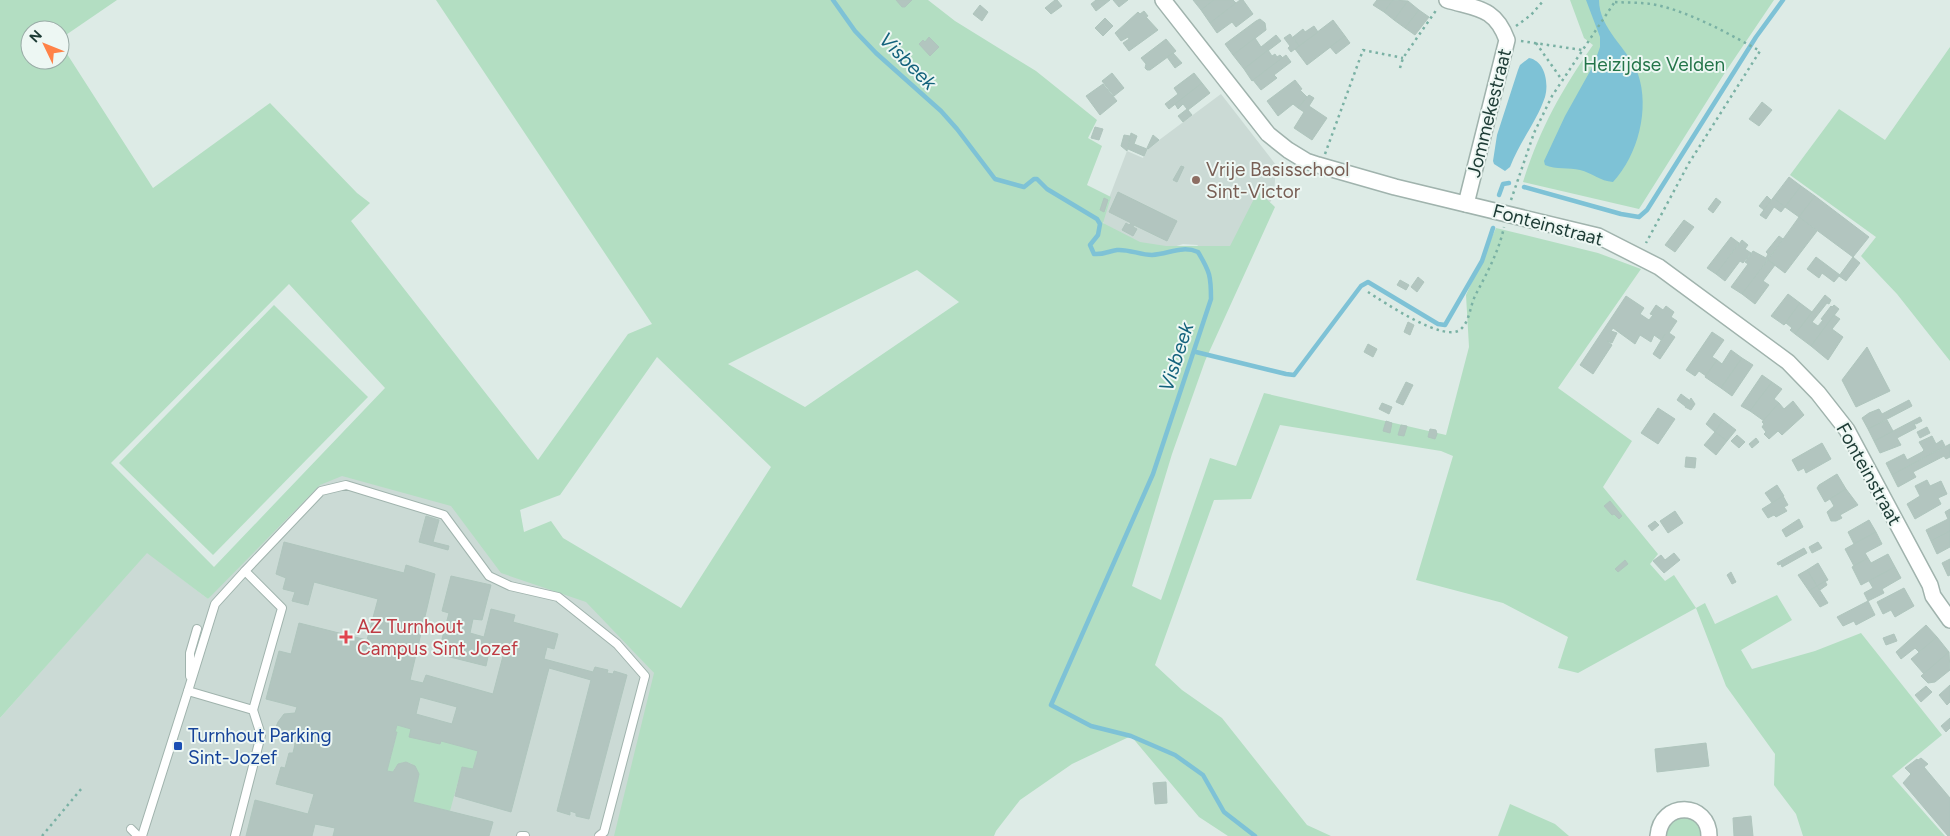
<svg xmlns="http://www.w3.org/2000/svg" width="1950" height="836" font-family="Figtree,sans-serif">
<rect width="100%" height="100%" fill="#ddebe6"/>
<g fill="#cbdad5">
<path d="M1221 94 1276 165 1274 195 1222 294 1202 249 1197 245 1183 244 1170 248 1093 245 1105 225 1101 219 1127 151 1143 158 1147 149Z"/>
<path d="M347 428 520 510 523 532 751 777 640 836H0V718L147 552 208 599Z"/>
</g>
<g fill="#b3dec2" fill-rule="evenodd">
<path d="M0 0H117L60 39V30H30V60H60V43L153 188 270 103 357 193 370 203 351 221 538 460 628 334 652 324 436 0H928L955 21 1036 71 1097 120 1088 138 1102 146 1087 185 1111 197 1103 223 1140 242 1166 246H1230L1258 191 1275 207 1205 361 1172 454 1132 586 1161 600 1210 458 1236 466 1264 393 1446 435 1469 347 1466 295 1496 228 1598 253 1641 269 1558 388 1632 441 1603 487 1658 554 1650 564 1665 581 1674 575 1696 608 1705 603 1715 624 1777 595 1792 620 1741 650 1752 669 1815 651 1861 633 1942 735 1892 776 1945 836H1803L1796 814 1774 785 1775 754 1726 686 1696 608 1578 673 1558 668 1568 637 1503 603 1416 580 1453 456 1441 451 1280 425 1251 499 1214 500 1155 665 1182 690 1222 718 1307 825 1331 836H1228L1199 817 1131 736 1072 764 1020 800 996 831 994 836H614L654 673 586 602 501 573 451 506 342 476 320 485 208 599 147 553 0 718ZM917 270 959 302 805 407 728 364ZM289 284 385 388 214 567 111 463ZM657 357 771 467 681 608 563 538 551 521 524 532 520 510 560 495Z"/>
<path d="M1570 0H1774L1726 71 1639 209 1523 182C1540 128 1561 91 1593 45L1584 38Z"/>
<path d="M1950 47V361L1897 294 1861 256 1876 237 1790 175 1839 109 1885 140Z"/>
<path d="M274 305 368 397 213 555 119 463Z"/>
<path d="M397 725 411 729 410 737 440 744 441 741 478 751 473 769 462 767 450 811 413 802 419 774 412 764C404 760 396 763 393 772L387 771 397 733 395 732Z"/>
<path d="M1510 804 1555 824 1569 836H1498Z"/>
<path d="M1686 815 1699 822 1703 836H1664L1669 821Z"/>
</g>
<g fill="#7ec2d6">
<path d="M1586 0H1599C1599 29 1628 48 1638 74 1650 109 1638 155 1613 182 1600 181 1592 173 1580 170 1569 167 1556 170 1545 165L1544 161 1565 116 1594 64 1600 47V37Z"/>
<path d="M1529 58C1545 61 1549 83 1545 97 1537 121 1519 143 1510 167L1505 171 1494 164 1493 161 1497 135 1518 70 1520 65Z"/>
</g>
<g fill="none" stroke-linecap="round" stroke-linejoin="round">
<g stroke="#7ec2d6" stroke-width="4.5">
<path d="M833 0 855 31 876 53 941 111 957 129 995 179 1024 187 1034 179H1037L1047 189 1097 219 1100 224 1098 235 1090 245 1094 254C1103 255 1109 251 1117 250 1129 249 1140 255 1152 255 1169 254 1182 245 1198 252 1210 272 1211 276 1211 299L1153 474 1051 705 1091 726 1131 736 1175 755 1203 775 1224 812 1255 836"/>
<path d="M1524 187 1621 214 1639 217 1647 210 1756 37 1783 0"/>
<path d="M1499 195 1503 184 1509 183"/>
<path d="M1196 352 1286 374 1294 375 1361 286 1368 282 1438 324 1445 325 1482 261 1493 228"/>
</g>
</g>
<g fill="#b2c5bf" stroke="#afc5bd" fill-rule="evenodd">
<path d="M896 0H912L905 7H902Z"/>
<path d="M1055 0H1057L1062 6 1051 14 1045 8Z"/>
<path d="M1096 0H1110L1096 11 1091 4Z"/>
<path d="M1113 0H1128L1119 7Z"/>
<path d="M1193 0H1214L1201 10Z"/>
<path d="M1214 0H1233L1236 3 1210 23 1201 10Z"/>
<path d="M1240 0H1243L1253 14 1236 27 1232 22 1217 33 1210 23Z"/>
<path d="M1377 0H1393L1384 12 1373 5Z"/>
<path d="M1393 0 1408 1 1394 20 1384 12Z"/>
<path d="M1408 1 1419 10 1405 28 1394 20Z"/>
<path d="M980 5 988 12 982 21 973 14Z"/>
<path d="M1419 10 1429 17 1415 35 1405 28Z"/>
<path d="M1144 11 1148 16 1146 17 1158 30 1129 51 1123 43 1129 39 1128 37 1121 41 1115 33 1138 12 1140 14Z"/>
<path d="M1105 18 1113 26 1103 36 1095 28Z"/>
<path d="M1260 19 1265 23 1266 30 1233 55 1225 44 1256 21Z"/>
<path d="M1333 20 1345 36 1307 65 1295 49Z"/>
<path d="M1314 26 1318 32 1299 46 1293 37 1303 29 1305 32Z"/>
<path d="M1290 34 1299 46 1291 52 1288 48 1290 46 1284 38Z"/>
<path d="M1276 35 1281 41 1244 69 1233 55 1255 38 1261 47Z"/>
<path d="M1345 36 1350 43 1336 54 1330 47Z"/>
<path d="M929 37 939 47 930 56 919 44 923 40 925 42Z"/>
<path d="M1166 39 1176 51 1150 70H1147L1145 68 1146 64 1141 58Z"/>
<path d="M1268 50 1272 56 1275 54 1277 57 1280 55 1283 58 1252 81 1244 69Z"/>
<path d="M1173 53 1182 63 1175 68 1167 57Z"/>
<path d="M1286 55 1291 62 1274 75 1277 78 1261 90 1253 80Z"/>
<path d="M1112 73 1124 88 1114 96 1102 81Z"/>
<path d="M1194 73 1202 83 1169 109 1165 104 1178 94 1174 88Z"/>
<path d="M1295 80 1302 89 1300 90 1307 97 1298 108 1293 104 1278 116 1267 101Z"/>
<path d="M1202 83 1210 93 1188 110 1192 115 1183 122 1178 116 1187 109 1183 104 1178 109 1175 104Z"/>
<path d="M1103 84 1117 101 1100 115 1086 96Z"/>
<path d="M1309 95 1314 98 1309 106 1327 118 1312 140 1294 128 1304 112 1298 108Z"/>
<path d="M1762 102 1772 110 1759 126 1749 119Z"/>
<path d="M1095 127 1103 129 1099 140 1091 138Z"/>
<path d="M1131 133 1137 136 1134 144 1147 149 1144 156 1128 149Z"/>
<path d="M1124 135 1130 136 1127 151 1121 146Z"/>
<path d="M1153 135 1159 140 1148 149 1147 148Z"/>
<path d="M1181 166 1184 167 1177 182 1173 180Z"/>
<path d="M1789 177 1801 186 1785 207 1773 198Z"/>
<path d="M1801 186 1815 196 1799 217 1785 207Z"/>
<path d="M1118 192 1177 221 1167 241 1134 225 1133 227 1137 229 1133 236 1122 230 1126 223 1129 225 1131 223 1109 212Z"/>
<path d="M1767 196 1771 200 1764 210 1759 206Z"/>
<path d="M1815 196 1869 237 1853 257 1799 217Z"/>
<path d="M1104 198 1108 200 1104 212 1100 210Z"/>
<path d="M1716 198 1721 202 1713 213 1708 209Z"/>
<path d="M1773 198 1785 207 1781 212 1774 207 1766 219 1760 215Z"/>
<path d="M1799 217 1817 231 1785 273 1768 260Z"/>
<path d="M1684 220 1694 227 1675 252 1665 245Z"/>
<path d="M1779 236 1783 239 1742 294 1731 287 1748 264 1745 262 1753 251 1766 258 1768 254 1766 252Z"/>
<path d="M1731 237 1739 243 1716 274 1707 268Z"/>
<path d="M1742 240 1748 245 1745 249 1751 253 1743 263 1740 261 1725 281 1716 274Z"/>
<path d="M1816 257 1840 275 1834 282 1822 273 1819 278 1807 269Z"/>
<path d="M1853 257 1860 263 1846 281 1839 276Z"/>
<path d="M1768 260 1775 265 1763 281 1769 285 1755 304 1742 294Z"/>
<path d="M1418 277 1424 282 1417 292 1411 287Z"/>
<path d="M1400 280 1409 285 1406 290 1397 285Z"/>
<path d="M1788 294 1800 303 1784 325 1771 316Z"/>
<path d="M1825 295 1831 300 1829 304 1827 303 1812 322 1818 326 1823 320 1821 319 1831 306 1832 307 1834 305 1839 309 1811 346 1795 334Z"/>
<path d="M1626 296 1644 308 1640 314 1649 320 1653 315 1650 314 1656 305 1663 310 1666 306 1674 312 1671 317 1677 321 1669 333 1675 337 1660 359 1653 354 1665 334 1661 340 1654 335 1651 342 1640 335 1635 344 1613 328 1611 331 1617 333 1612 343 1607 341 1612 345 1593 374 1580 365Z"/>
<path d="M1800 303 1812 312 1795 334 1790 330 1792 328 1786 323 1784 325Z"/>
<path d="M1834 315 1840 319 1832 329 1843 337 1828 360 1811 346Z"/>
<path d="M1408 322 1414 325 1410 335 1404 332Z"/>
<path d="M1712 332 1724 340 1712 357 1717 360 1706 376 1699 371 1695 376 1686 370Z"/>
<path d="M1368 344 1377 349 1373 357 1364 352Z"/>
<path d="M1867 347 1890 391 1856 407 1842 380Z"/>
<path d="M1731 350 1742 358 1721 388 1705 377 1717 360 1722 364Z"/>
<path d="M1742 358 1753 365 1732 396 1721 388Z"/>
<path d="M1762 375 1772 382 1750 411 1741 406Z"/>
<path d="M1406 382 1413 385 1403 405 1396 402Z"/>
<path d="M1772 382 1782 389 1774 399 1779 403 1764 421 1750 411Z"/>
<path d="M1681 394 1689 400 1685 406 1677 400Z"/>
<path d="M1691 398 1695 404 1691 410 1685 407Z"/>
<path d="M1909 400 1912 406 1868 429 1862 418 1869 413 1879 409 1882 414Z"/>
<path d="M1793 401 1804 415 1782 435 1778 431 1769 439 1764 434 1766 432 1762 427 1764 424 1762 422 1779 403 1784 409Z"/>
<path d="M1382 403 1392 407 1389 414 1379 409Z"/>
<path d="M1658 408 1675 419 1658 444 1641 433Z"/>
<path d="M1714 413 1723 420 1715 432 1706 424Z"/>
<path d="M1920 417 1922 421 1916 424 1914 423 1916 428 1897 438 1901 445 1880 453 1874 441Z"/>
<path d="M1723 420 1736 430 1727 441 1715 432Z"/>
<path d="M1887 420 1893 431 1874 441 1868 429Z"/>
<path d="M1386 421 1392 423 1390 433 1383 431Z"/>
<path d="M1401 425 1407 426 1404 436 1398 435Z"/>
<path d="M1927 427 1930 433 1920 438 1917 432Z"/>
<path d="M1430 429 1436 430 1437 434 1435 439 1428 437Z"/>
<path d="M1715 432 1727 441 1716 455 1704 445Z"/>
<path d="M1737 435 1745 442 1739 448 1731 441Z"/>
<path d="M1932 436 1936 444 1942 440 1945 446 1892 475 1886 463 1904 454 1907 460 1922 452 1924 450 1919 442Z"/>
<path d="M1756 438 1759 442 1752 448 1749 444Z"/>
<path d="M1822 443 1831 459 1806 473 1804 468 1798 471 1792 460Z"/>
<path d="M1950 444V457L1946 459 1944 456 1913 472 1916 477 1898 487 1892 475Z"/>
<path d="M1686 457 1696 458 1695 468 1685 467Z"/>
<path d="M1837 474 1846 489 1825 502 1817 488 1819 485Z"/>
<path d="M1927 480 1930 486 1941 481 1947 494 1938 498 1941 504 1915 519 1907 504 1920 496 1915 486Z"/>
<path d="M1777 485 1784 496 1772 503 1765 493Z"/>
<path d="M1846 489 1858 505 1840 515 1842 518 1836 521H1831L1827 512 1834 506 1830 499Z"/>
<path d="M1783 496 1788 505 1784 507 1787 511 1776 517 1774 515 1768 518 1762 509Z"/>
<path d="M1610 501 1622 516 1619 519 1614 514 1612 515 1604 506Z"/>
<path d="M1950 509V531L1931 541 1926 530 1948 519 1945 512Z"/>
<path d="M1675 511 1683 523 1668 533 1660 521Z"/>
<path d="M426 516 439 520 433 542 449 546 448 550 419 542Z"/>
<path d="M1799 519 1803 527 1786 537 1782 530Z"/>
<path d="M1869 520 1876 532 1854 544 1848 532Z"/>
<path d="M1655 521 1659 525 1652 531 1648 526Z"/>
<path d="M1950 531V547L1937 554 1931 541Z"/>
<path d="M1876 532 1882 544 1865 553 1868 558 1854 566 1845 549Z"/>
<path d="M284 542 404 573 406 565 435 574 410 680 423 683 426 675 493 694 503 656 489 652 486 666 438 654 449 613 442 611 451 576 491 585 482 620 473 619 470 633 484 637 491 609 515 615 513 622 558 634 554 649 547 647 544 659 593 672 595 667 608 670 607 673 613 674 614 671 627 675 589 819 576 816V813L570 811V815L557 811 591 680 549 668 511 812 455 796 462 767 473 769 478 751 441 741 440 744 409 737 411 729 397 725 395 732H397L387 771 393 772 398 764 406 762 415 766 419 774 413 802 493 822 489 836H333L335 828 315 824 312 836H246L255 800 308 814 314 794 276 784 281 767 285 768 289 753H293L295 744 283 740 278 735 276 727 278 722 284 714 295 713 297 707 266 699 279 651 291 654 299 623 367 640 378 599 314 582 308 605 292 601 295 592 283 589 286 578 276 574ZM420 697 457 707 452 724 416 714Z"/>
<path d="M1818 542 1822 548 1812 553 1809 547Z"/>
<path d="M1804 548 1807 553 1782 567 1781 564 1778 565 1777 563Z"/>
<path d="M1674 553 1680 560 1664 573 1653 561 1661 555 1665 560Z"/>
<path d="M1888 554 1895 567 1861 585 1852 567 1868 558 1871 563Z"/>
<path d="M1950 559V575L1948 576 1942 563Z"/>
<path d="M1625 560 1628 564 1618 572 1615 569Z"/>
<path d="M1818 563 1828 580 1817 586 1807 570Z"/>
<path d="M1895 567 1901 578 1882 589 1884 593 1868 601 1864 593 1873 588 1869 581Z"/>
<path d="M1807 570 1817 586 1809 591 1798 575Z"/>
<path d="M1731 572 1736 582 1732 584 1727 575Z"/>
<path d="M1825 581 1827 585 1820 590 1817 586Z"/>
<path d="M1817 586 1828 603 1820 607 1809 591Z"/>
<path d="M1904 588 1914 606 1895 617 1891 610 1883 614 1877 602Z"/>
<path d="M1868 601 1875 615 1856 625 1854 621 1843 626 1837 617Z"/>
<path d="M1926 625 1937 637 1919 652 1915 648 1901 659 1896 652Z"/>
<path d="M1894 634 1897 641 1886 645 1883 638Z"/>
<path d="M1937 637 1949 652 1924 674 1911 659Z"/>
<path d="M1949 652 1950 670 1935 682 1928 683 1921 676Z"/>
<path d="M1950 685V702L1947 705 1939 695Z"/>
<path d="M1926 686 1932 692 1921 702 1915 695Z"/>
<path d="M1950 718V728L1946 732 1941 726Z"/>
<path d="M1706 743 1709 766 1657 772 1655 749Z"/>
<path d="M1921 758 1928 764 1924 767 1950 798V836H1948L1903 783 1911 774 1905 768 1917 759 1918 760Z"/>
<path d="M1166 782 1167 803 1155 804 1153 783Z"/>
<path d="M1751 816 1753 836H1734L1733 818Z"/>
</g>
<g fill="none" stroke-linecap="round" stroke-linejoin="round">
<defs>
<g id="lane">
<path d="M190 676V653L197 629"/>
<path d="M188 691 215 604 245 571"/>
<path d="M253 710 282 608 245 571 321 491 346 485 444 515 489 576 510 586 558 597 617 644 645 676 604 832 599 836"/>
<path d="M131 829 138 836"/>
<path d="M142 836 188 691 253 710 261 735 235 836"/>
<path d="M521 836H525"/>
</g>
<g id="street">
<path d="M1163 0 1268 134 1288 150 1306 161 1318 165 1395 187 1598 236 1659 267 1788 362 1818 393 1847 430 1930 585 1933 596 1950 620"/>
<path d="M1447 0C1477 9 1495 7 1507 40L1466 204"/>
<path d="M1658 836C1661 800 1709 802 1709 836"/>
</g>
</defs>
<use href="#lane" stroke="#a0b3ad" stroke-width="10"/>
<use href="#street" stroke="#a0b3ad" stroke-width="18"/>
<g stroke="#7ab1a4" stroke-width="2.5" stroke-dasharray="2.5 4" stroke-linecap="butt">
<path d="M1615 2C1630 3 1646 2 1661 6 1696 15 1729 34 1760 51L1689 163 1646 243"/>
<path d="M1516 26 1531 15 1544 0"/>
<path d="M1521 41 1582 50"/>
<path d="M1536 43 1562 80"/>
<path d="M1400 68 1403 58 1437 9"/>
<path d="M1325 154 1363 50 1403 58"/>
<path d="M1511 200 1534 133 1552 96 1616 0"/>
<path d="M1368 292C1384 302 1445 344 1461 329 1470 321 1470 305 1476 294 1487 273 1499 251 1504 227"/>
<path d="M42 836 82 788"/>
</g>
<use href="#lane" stroke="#fff" stroke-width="8"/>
<use href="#street" stroke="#fff" stroke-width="15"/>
</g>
<circle fill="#8d6e63" stroke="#edf7f3" stroke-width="2" cx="1196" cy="180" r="5"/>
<path fill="#e0444e" stroke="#edf7f3" stroke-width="2" d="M343.5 629.5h5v5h5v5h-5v5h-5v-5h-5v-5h5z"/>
<rect fill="#1a4fb4" stroke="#edf7f3" stroke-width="2" x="173" y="741" width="10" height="10" rx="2.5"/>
<g text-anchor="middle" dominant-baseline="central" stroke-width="4" stroke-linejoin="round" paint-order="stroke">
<g font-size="19" fill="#24754a" stroke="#edf7f3">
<text x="1654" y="64">Heizijdse Velden</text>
</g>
<g font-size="19" fill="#1d3b35" stroke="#edf7f3">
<text transform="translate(1489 113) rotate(-76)">Jommekestraat</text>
<text transform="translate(1548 225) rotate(15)">Fonteinstraat</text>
<text transform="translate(1869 474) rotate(61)">Fonteinstraat</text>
</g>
<g font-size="19" fill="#785e54" stroke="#edf7f3" text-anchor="start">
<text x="1206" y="169">Vrije Basisschool<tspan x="1206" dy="22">Sint-Victor</tspan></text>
</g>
<g font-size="19" fill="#be3a42" stroke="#edf7f3" text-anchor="start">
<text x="357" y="626">AZ Turnhout<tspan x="357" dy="22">Campus Sint Jozef</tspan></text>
</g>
<g font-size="19" fill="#164399" stroke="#edf7f3" text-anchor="start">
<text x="188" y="735">Turnhout Parking<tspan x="188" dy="22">Sint-Jozef</tspan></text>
</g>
<g font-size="20" font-style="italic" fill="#13627c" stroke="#edf7f3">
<text transform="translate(908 61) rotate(45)">Visbeek</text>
<text transform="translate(1176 357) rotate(-72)">Visbeek</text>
</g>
</g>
<g transform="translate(45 45) rotate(313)"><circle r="24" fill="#edf7f3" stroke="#9aaca7"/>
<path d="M0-4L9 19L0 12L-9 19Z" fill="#ff8247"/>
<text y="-8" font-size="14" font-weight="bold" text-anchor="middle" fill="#1d3b35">N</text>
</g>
</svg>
